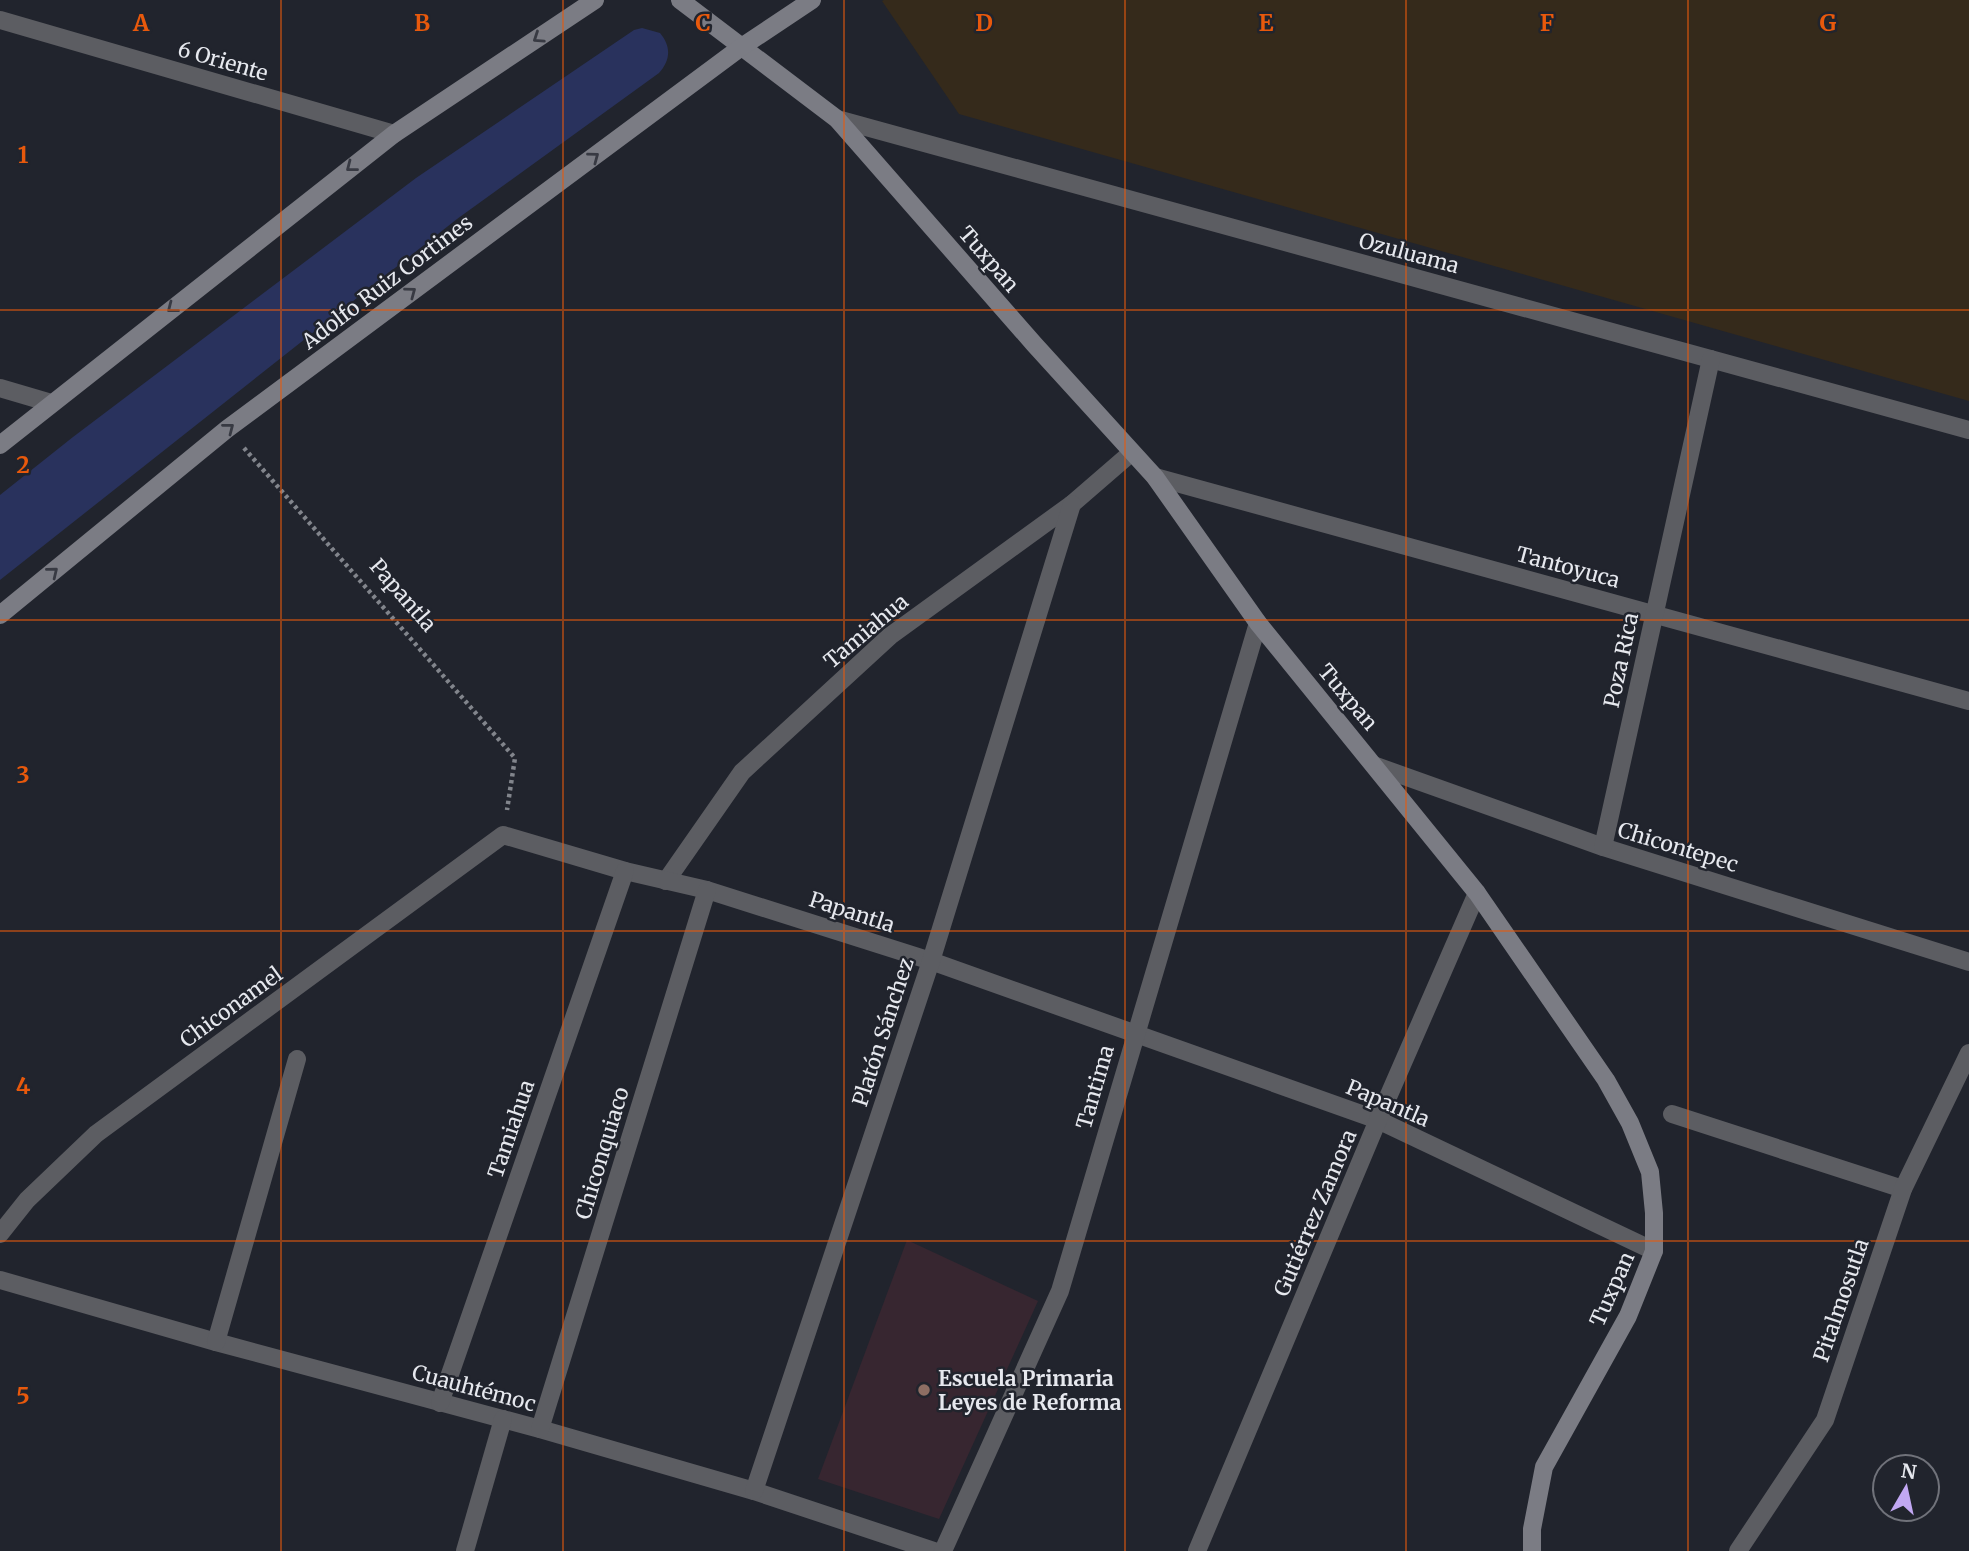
<svg xmlns="http://www.w3.org/2000/svg" width="1969" height="1551" font-family="Merriweather,serif">
<rect width="100%" height="100%" fill="#21242d"/>
<path fill="#352a1b" d="M884 0H1969V401L959 114 882 1Z"/>
<path fill="#372630" d="M907 1240 1038 1301 939 1519 818 1479Z"/>
<path fill="#29325d" d="M642 28 660 33C671 46 671 60 659 73L457 219 0 580V495L73 437 416 178 634 30Z"/>
<g fill="none" stroke-linecap="round" stroke-linejoin="round">
<path stroke="#82858c" stroke-width="4.5" stroke-dasharray="3.5 3.5" stroke-linecap="butt" d="M244 448 515 758 507 810"/>
<path stroke="#5c5d62" stroke-width="18" d="M1672 1114 1903 1189"/>
<g stroke="#5c5d62" stroke-width="18">
<path d="M0 20 394 134"/>
<path d="M837 119 1969 430"/>
<path d="M0 388 51 403"/>
<path d="M1155 477 1969 701"/>
<path d="M1376 766 1603 847 1969 962"/>
<path d="M1603 847 1711 359"/>
<path d="M666 881 742 772 890 636 1072 504 1131 453"/>
<path d="M0 1234 27 1200 96 1134 503 835 625 871 707 890 931 961 1378 1120 1654 1251"/>
<path d="M0 1280 216 1342 540 1429 754 1491 934 1551"/>
<path d="M216 1342 297 1059"/>
<path d="M440 1403 625 871"/>
<path d="M540 1429 707 890"/>
<path d="M754 1491 931 961 1072 504"/>
<path d="M465 1551 503 1419"/>
<path d="M943 1551 1060 1291 1258 623"/>
<path d="M1197 1551 1378 1120 1477 893"/>
<path d="M1738 1551 1825 1420 1903 1189 1969 1053"/>
</g>
<g stroke="#7b7c84" stroke-width="18">
<path d="M680 0 837 119 1034 344 1155 477 1258 623 1477 893 1606 1080 1630 1123 1650 1172 1654 1213V1251L1628 1316 1544 1467 1532 1529V1551"/>
<path d="M0 445 394 134 595 0"/>
<path d="M0 615 227 429 740 48 812 0"/>
</g>
</g>
<defs><path id="oneway-chevron" d="M-2-3.5L2.5 0L-2 3.5" fill="none" stroke-width="1.6" stroke-linecap="round" stroke-linejoin="round" transform="scale(1.75)"/></defs>
<g stroke="#383a43">
<use href="#oneway-chevron" transform="translate(538 38) rotate(146)"/>
<use href="#oneway-chevron" transform="translate(594 157) rotate(-37)"/>
<use href="#oneway-chevron" transform="translate(351 167) rotate(142)"/>
<use href="#oneway-chevron" transform="translate(411 292) rotate(-37)"/>
<use href="#oneway-chevron" transform="translate(172 308) rotate(142)"/>
<use href="#oneway-chevron" transform="translate(229 428) rotate(-38)"/>
<use href="#oneway-chevron" transform="translate(53 572) rotate(-39)"/>
</g>
<path fill="none" stroke="#e8590c" stroke-width="2" stroke-opacity="0.55" d="M281 0V1551M563 0V1551M844 0V1551M1125 0V1551M1406 0V1551M1688 0V1551M0 310H1969M0 620H1969M0 931H1969M0 1241H1969"/>
<circle fill="#8d6e63" stroke="#21242d" stroke-width="2.5" cx="924" cy="1390" r="7"/>
<g text-anchor="middle" dominant-baseline="central" stroke-width="5" stroke-linejoin="round" paint-order="stroke">
<g font-size="21" fill="#e6e8ee" stroke="#21242d">
<text transform="translate(223 61) rotate(16)">6 Oriente</text>
<text transform="translate(1409 253) rotate(15)">Ozuluama</text>
<text transform="translate(989 259) rotate(49)">Tuxpan</text>
<text transform="translate(387 282) rotate(-37)">Adolfo Ruiz Cortines</text>
<text transform="translate(1568 567) rotate(15)">Tantoyuca</text>
<text transform="translate(403 595) rotate(49)">Papantla</text>
<text transform="translate(866 631) rotate(-40)">Tamiahua</text>
<text transform="translate(1621 660) rotate(-78)">Poza Rica</text>
<text transform="translate(1348 697) rotate(50)">Tuxpan</text>
<text transform="translate(1678 847) rotate(17)">Chicontepec</text>
<text transform="translate(852 912) rotate(18)">Papantla</text>
<text transform="translate(231 1007) rotate(-36)">Chiconamel</text>
<text transform="translate(883 1032) rotate(-72)">Platón Sánchez</text>
<text transform="translate(1095 1087) rotate(-74)">Tantima</text>
<text transform="translate(1388 1103) rotate(23)">Papantla</text>
<text transform="translate(511 1129) rotate(-71)">Tamiahua</text>
<text transform="translate(602 1153) rotate(-73)">Chiconquiaco</text>
<text transform="translate(1315 1213) rotate(-67)">Gutiérrez Zamora</text>
<text transform="translate(1612 1289) rotate(-66)">Tuxpan</text>
<text transform="translate(1841 1300) rotate(-71)">Pitalmosutla</text>
<text transform="translate(474 1388) rotate(15)">Cuauhtémoc</text>
</g>
<g font-size="21" font-weight="bold" fill="#e6e8ee" stroke="#21242d" text-anchor="start">
<text x="938" y="1378">Escuela Primaria<tspan x="938" dy="24">Leyes de Reforma</tspan></text>
</g>
</g>
<g font-size="23" text-anchor="middle" font-weight="bold" fill="#e8590c" stroke="#21242d" stroke-width="5" stroke-linejoin="round" paint-order="stroke">
<text x="141" y="31">A</text>
<text x="422" y="31">B</text>
<text x="703" y="31">C</text>
<text x="984" y="31">D</text>
<text x="1266" y="31">E</text>
<text x="1547" y="31">F</text>
<text x="1828" y="31">G</text>
<text x="23" y="163">1</text>
<text x="23" y="473">2</text>
<text x="23" y="783">3</text>
<text x="23" y="1094">4</text>
<text x="23" y="1404">5</text>
</g>
<g transform="translate(1906 1488) rotate(9)"><circle r="33" fill="#21242d" stroke="#70727a" stroke-width="2"/>
<path d="M0-5L12 26L0 18L-12 26Z" fill="#c2a8f3"/>
<text y="-10" font-size="19" font-weight="bold" text-anchor="middle" fill="#e6e8ee">N</text>
</g>
</svg>
